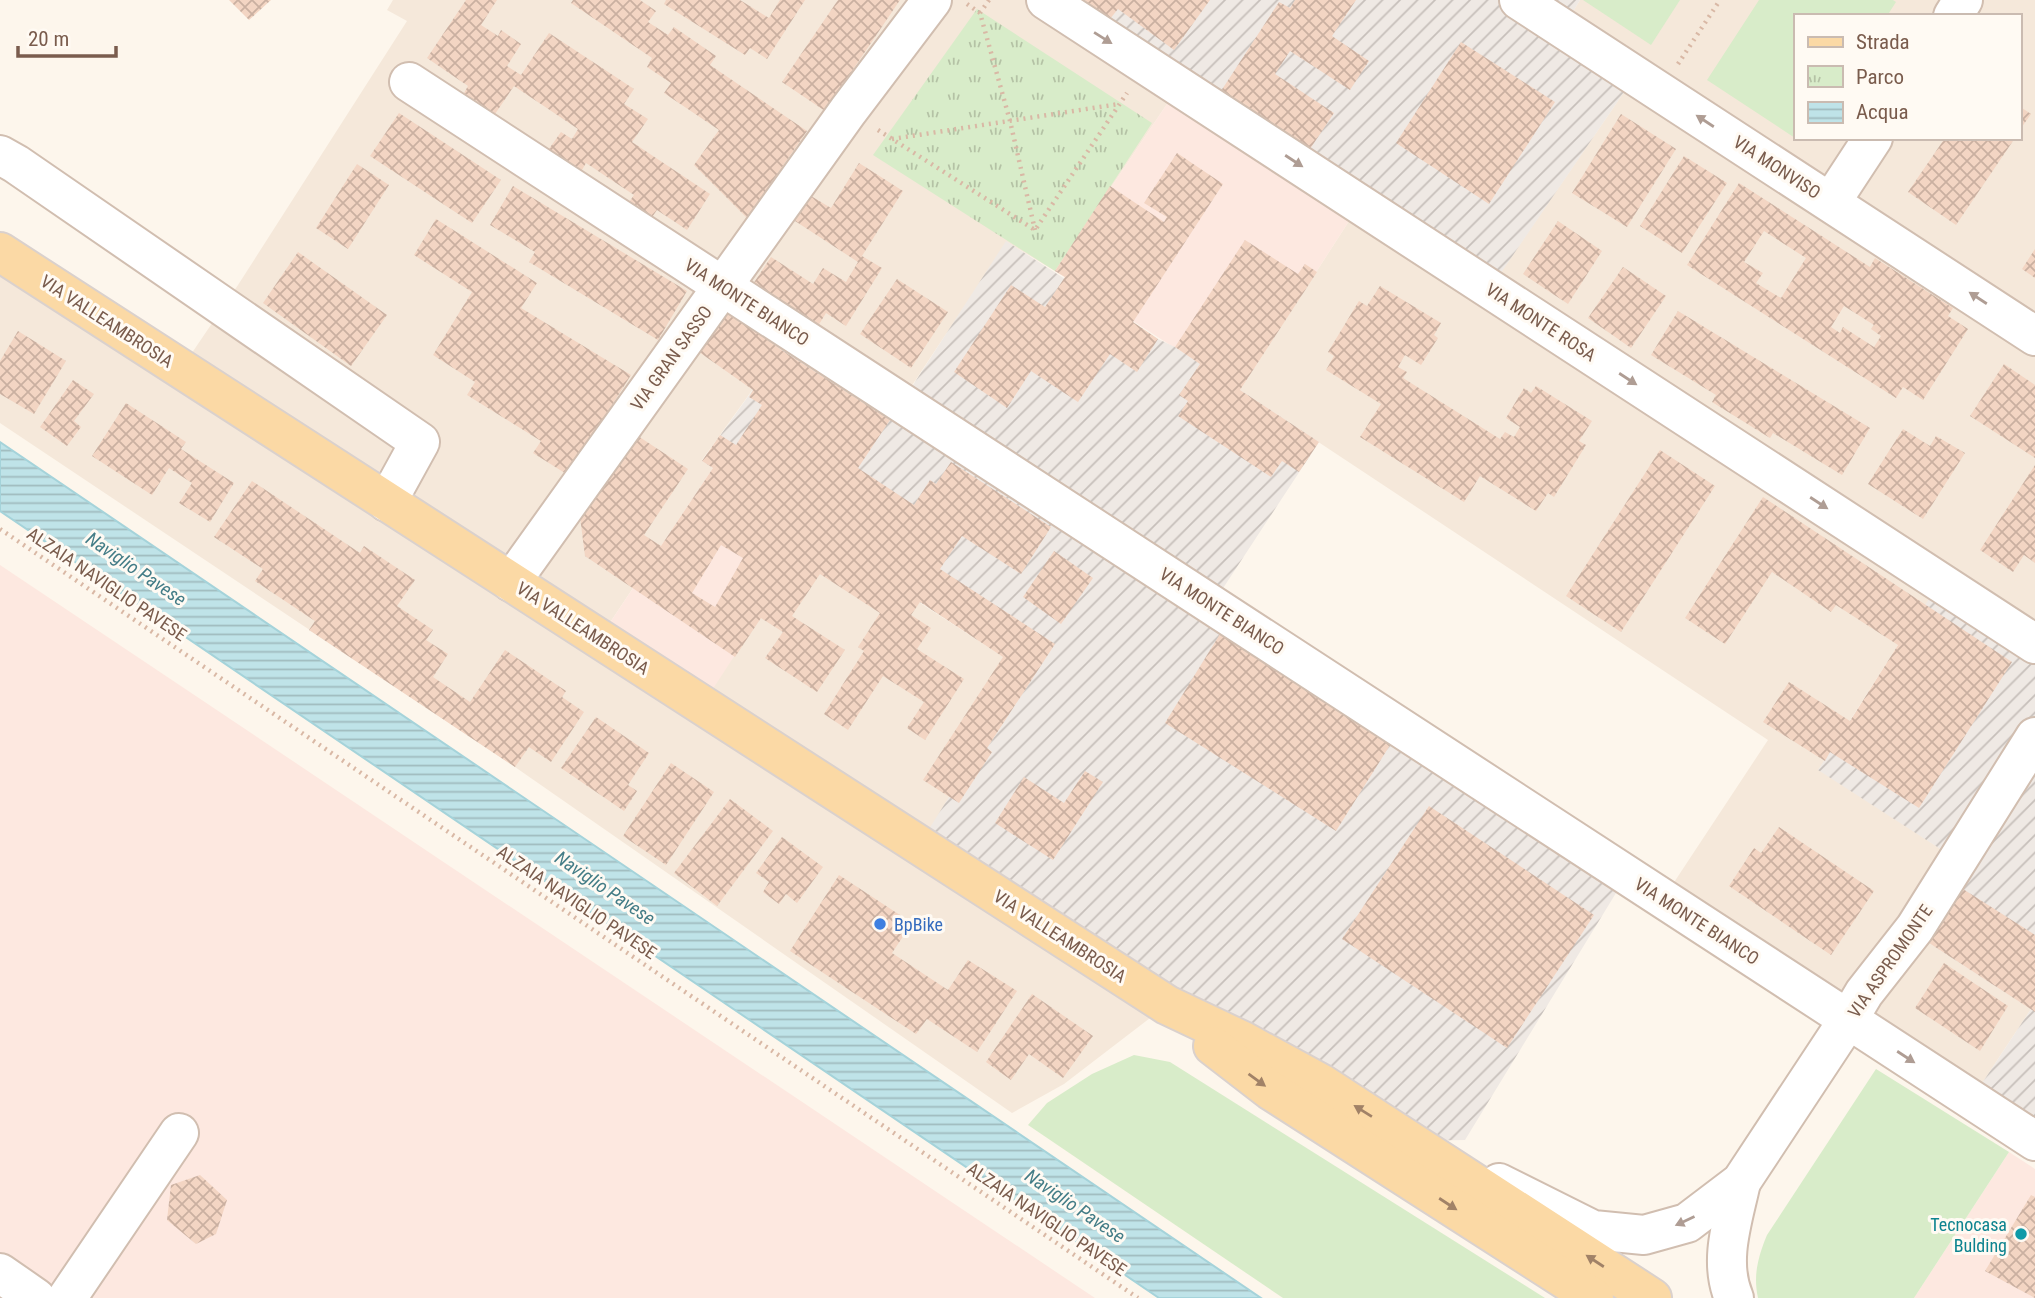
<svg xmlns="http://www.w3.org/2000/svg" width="2035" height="1298" font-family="'Roboto Condensed',sans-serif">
<defs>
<pattern id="industrial-furrows" width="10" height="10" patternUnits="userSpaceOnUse" patternTransform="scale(1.75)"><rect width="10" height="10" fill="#efe9e4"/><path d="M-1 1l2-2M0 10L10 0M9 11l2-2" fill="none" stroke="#c7c0bb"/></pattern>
<pattern id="park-tufts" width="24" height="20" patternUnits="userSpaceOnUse" patternTransform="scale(1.75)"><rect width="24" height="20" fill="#d8ecc9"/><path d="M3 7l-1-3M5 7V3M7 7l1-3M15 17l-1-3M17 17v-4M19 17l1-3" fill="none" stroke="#b4c2a5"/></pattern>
<pattern id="water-rules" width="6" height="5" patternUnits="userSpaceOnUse" patternTransform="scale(1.75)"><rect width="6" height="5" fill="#bfe3e8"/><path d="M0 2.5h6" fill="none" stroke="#a0bbbe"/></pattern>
<pattern id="building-cross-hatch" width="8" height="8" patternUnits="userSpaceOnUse" patternTransform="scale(1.75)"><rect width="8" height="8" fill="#f3d5c3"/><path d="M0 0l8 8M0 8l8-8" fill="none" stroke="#cab0a1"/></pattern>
</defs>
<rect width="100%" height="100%" fill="#fdf6ec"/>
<g fill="#f5e8da" fill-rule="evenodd">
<path d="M393 0H1124L1110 19 1179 86 1055 271 1007 242 901 402 794 332 702 460 713 468 599 639 814 534 1034 677 987 748 992 752 959 803 949 797 1167 1005 1064 1084 1012 1113 515 767 0 423V252L181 369 238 285 407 21 387 10Z"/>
<path d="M1580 0H2035V644L1898 645 1819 769 1959 861 1929 943 2031 1009 1971 1100 1663 899 1768 740 1240 390 1360 204 1490 288 1635 76 1563 28ZM1795 16H2019V138H1795Z"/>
</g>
<g fill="#fde8e0">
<path d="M1179 86 1360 204 1240 390 1055 271Z"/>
<path d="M713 468 814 534 703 704 599 639Z"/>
<path d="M0 565 1095 1298H0Z"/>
<path d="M2009 1152 2035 1169V1298H1914Z"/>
</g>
<g fill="url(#industrial-furrows)">
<path d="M1124 0H1580L1563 29 1635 76 1490 289 1110 19Z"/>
<path d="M1006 241 1158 339 1175 347 1319 442 1212 605 1627 875 1465 1140 1410 1141 919 845 949 797 959 802 992 752 987 748 1034 676 702 461 794 332 902 402Z"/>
<path d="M1940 582 2035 644V1141L1971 1100 2031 1009 1929 943 1915 928 1959 861 1818 770Z"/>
</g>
<g fill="#d8ecc9">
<path d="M1583 0H1680L1651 45Z"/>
<path d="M1759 0H1893L1896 2 1887 16H1795V138L1707 80Z"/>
<path d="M1134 1055 1170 1062 1545 1298H1283L1028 1125 1047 1103 1092 1074Z"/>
<path d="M1876 1069 2009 1152 1914 1298H1758C1753 1275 1758 1257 1767 1235Z"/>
</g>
<path fill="url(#park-tufts)" d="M977 9 1152 123 1055 271 873 155Z"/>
<path fill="url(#water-rules)" stroke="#a5d3da" stroke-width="2" d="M0 442 1261 1298H1159L0 511Z"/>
<g fill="url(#building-cross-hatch)" fill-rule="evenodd">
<path d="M229 0H271L249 20Z"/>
<path d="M466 0H497L481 25 498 36 501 30 521 44 507 66 521 75 549 33 634 89 624 104 648 119 632 142 710 194 687 230 657 210 650 220 627 205 634 195 586 163 579 175 546 153 561 132 572 139 578 129 514 86 495 114 464 93 468 86 427 58Z"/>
<path d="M573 0H640L656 11 648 22 668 35 674 27 716 56 710 65 807 131 747 218 694 165 719 130 664 93 671 83 647 67 652 58 571 3Z"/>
<path d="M666 0H740L769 18 780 0H805L767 59 750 48 745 55 664 4Z"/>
<path d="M838 0H900L825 111 782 82Z"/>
<path d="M1084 0H1210L1174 50 1118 9 1110 19Z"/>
<path d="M1295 0H1356L1332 36 1369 61 1350 90 1290 51 1275 74 1334 113 1310 149 1221 91 1279 2 1290 8Z"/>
<path d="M1461 42 1555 102 1489 204 1396 143Z"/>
<path d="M2019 106 2031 114 2019 131Z"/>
<path d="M399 113 501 180 472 223 370 156Z"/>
<path d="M1621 114 1676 149 1627 227 1572 193Z"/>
<path d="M1945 138H2015L1956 225 1908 192Z"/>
<path d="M1177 153 1223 184 1133 322 1158 339 1137 372 1110 354 1078 402 1031 371 1007 408 954 372 1011 285 1045 307 1065 277 1055 271 1110 186 1164 222 1167 217 1144 203Z"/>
<path d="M1684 156 1727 183 1682 253 1640 226Z"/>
<path d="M859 163 903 191 862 256 882 268 846 326 826 313 818 326 753 284 771 257 813 284 823 268 846 282 858 262 795 221 811 196 831 208Z"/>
<path d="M357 164 389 185 348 249 316 228Z"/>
<path d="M1739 183 1870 267 1875 258 1953 308 1948 316 1968 329 1923 400 1903 387 1896 398 1687 265ZM1764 231 1806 258 1781 298 1756 283 1763 273 1744 262ZM1844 306 1874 325 1871 329 1881 336 1874 347 1843 327 1840 333 1831 327Z"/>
<path d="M513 186 687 291 658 340 529 262 535 252 490 225Z"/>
<path d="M436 219 537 283 521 308 631 375 568 475 533 453 541 441 467 395 475 382 433 355 472 292 414 255Z"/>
<path d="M1558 221 1602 251 1568 304 1523 274Z"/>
<path d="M1245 240 1298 274 1305 264 1317 272 1240 390 1319 442 1299 472 1282 461 1271 477 1178 416 1188 401 1179 395 1200 364 1175 347Z"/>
<path d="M2035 249V278L2022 269Z"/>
<path d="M298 252 387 315 351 366 263 303Z"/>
<path d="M1623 267 1666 296 1631 348 1588 318Z"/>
<path d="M897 279 948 312 911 368 860 334Z"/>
<path d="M1380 286 1441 323 1434 335 1438 338 1421 365 1405 355 1398 367 1407 372 1403 378 1500 439 1505 432 1514 437 1520 427 1506 418 1524 388 1531 393 1536 386 1592 421 1579 441 1586 445 1554 497 1548 493 1536 511 1480 476 1464 502 1360 437 1381 404 1326 370 1334 356 1328 352 1359 301 1367 306Z"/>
<path d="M728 311 780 349 890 420 858 468 914 505 930 480 936 484 951 462 1051 527 1021 574 962 536 940 569 1055 644 987 748 992 752 959 803 923 780 1003 657 920 602 911 615 931 628 917 649 964 679 925 740 907 728 924 702 883 676 848 730 824 714 864 651 858 647 880 613 820 574 792 616 845 650 817 692 765 658 783 632 761 618 735 657 585 556 580 517 635 434 688 469 644 535 661 546 713 468 702 461 720 435 736 445 762 405 749 397 753 390 699 352ZM721 545 743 558 715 607 692 593Z"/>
<path d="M1678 311 1870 428 1842 475 1773 433 1770 438 1712 402 1716 395 1651 355Z"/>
<path d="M18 331 66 361 34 414 0 394V361Z"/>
<path d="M2004 364 2035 385V458L1970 416Z"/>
<path d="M73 380 94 394 74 421 81 427 67 446 40 427Z"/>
<path d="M126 403 186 442 181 449 234 483 210 522 179 503 192 483 169 468 152 495 92 456Z"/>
<path d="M1903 429 1930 446 1936 436 1965 453 1923 519 1868 484Z"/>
<path d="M1660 450 1715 486 1621 632 1566 596Z"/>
<path d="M2035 465V563L2024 555 2013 572 1980 550Z"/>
<path d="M252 481 360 553 364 546 415 580 397 606 433 630 426 640 448 654 433 677 470 702 505 650 566 691 562 697 584 712 551 762 529 747 515 767 309 630 315 621 255 581 263 569 214 537Z"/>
<path d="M1763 497 2012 662 1919 808 1830 752 1825 761 1763 722 1789 682 1850 721 1898 645 1836 605 1831 612 1772 572 1725 644 1685 618Z"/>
<path d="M1054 551 1093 578 1061 624 1023 597Z"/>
<path d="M1220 634 1392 742 1336 831 1165 723Z"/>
<path d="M596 717 649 753 628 785 637 791 624 811 561 768Z"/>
<path d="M671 763 714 792 666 865 623 836Z"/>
<path d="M1085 771 1103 782 1053 860 995 823 1024 777 1064 803Z"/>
<path d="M730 799 773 831 717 906 674 873Z"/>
<path d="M1429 806 1594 915 1507 1048 1342 939Z"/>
<path d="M1779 827 1874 891 1831 955 1729 886 1754 848 1761 853Z"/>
<path d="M782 837 823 867 797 903 786 894 779 904 763 892 769 882 756 873Z"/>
<path d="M839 875 912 923 892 953 948 990 968 960 1017 991 977 1052 927 1019 916 1034 790 951Z"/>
<path d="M1963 889 2035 935V1012L1929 943Z"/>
<path d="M1944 963 2008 1006 1980 1051 1915 1008Z"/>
<path d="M1032 994 1093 1036 1063 1078 1029 1054 1011 1080 986 1062Z"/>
<path d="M200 1175 227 1200 216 1234 196 1244 167 1220 171 1185Z"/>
<path d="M2031 1195 2035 1197V1298L1985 1271Z"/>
</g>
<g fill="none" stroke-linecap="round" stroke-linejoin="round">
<defs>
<g id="minor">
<path d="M1046 0 2035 644"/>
<path d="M1519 0 2035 336"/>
<path d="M1953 16 1963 0"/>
<path d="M409 82 2035 1141"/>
<path d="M0 155 16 164 420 442 387 502"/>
<path d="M1831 202 1873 138"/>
<path d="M511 582 848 111 932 0"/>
<path d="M1499 1183 1593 1230 1644 1235 1687 1223 1741 1182 1848 1020 1864 993 1915 928 2035 737"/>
<path d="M0 1273 36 1298"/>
<path d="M67 1298 179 1133"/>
<path d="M1734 1298C1718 1261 1733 1220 1741 1182"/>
</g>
<g id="major">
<path d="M0 252 1167 1005 1243 1041 1322 1084 1652 1298"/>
<path d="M1213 1046 1270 1090 1594 1298"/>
</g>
</defs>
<use href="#minor" stroke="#d1beb0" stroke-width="42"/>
<use href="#major" stroke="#dad1cd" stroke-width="42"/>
<g stroke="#d9b8a5" stroke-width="4.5" stroke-dasharray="2 5" stroke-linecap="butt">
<path d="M989 0 980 13 1010 121 1035 230"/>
<path d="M967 4 980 13"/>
<path d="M1678 64 1720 0"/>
<path d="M878 130 1035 230 1127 93"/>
<path d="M892 139 1119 104"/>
<path d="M0 529 1138 1298"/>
</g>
<use href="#minor" stroke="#fff" stroke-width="38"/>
<use href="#major" stroke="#fbd9a5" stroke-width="38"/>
</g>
<defs><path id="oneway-solid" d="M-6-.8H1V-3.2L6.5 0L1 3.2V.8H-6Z" transform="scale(1.75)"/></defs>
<g fill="#af9d94">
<use href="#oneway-solid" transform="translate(1103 38) rotate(32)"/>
<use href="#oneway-solid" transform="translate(1705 121) rotate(-147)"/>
<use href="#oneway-solid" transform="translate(1294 161) rotate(33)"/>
<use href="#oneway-solid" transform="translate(1978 298) rotate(-147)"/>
<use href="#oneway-solid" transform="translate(1628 379) rotate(33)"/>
<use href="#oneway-solid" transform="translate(1819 503) rotate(33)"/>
<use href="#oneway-solid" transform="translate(1906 1057) rotate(33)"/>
<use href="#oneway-solid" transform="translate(1685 1221) rotate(155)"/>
</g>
<g fill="#a18267">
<use href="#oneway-solid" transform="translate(1257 1080) rotate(36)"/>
<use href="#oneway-solid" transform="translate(1363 1111) rotate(-148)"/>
<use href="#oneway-solid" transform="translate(1448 1204) rotate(33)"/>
<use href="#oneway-solid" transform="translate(1595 1261) rotate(-147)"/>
</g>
<circle fill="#3f7fe0" stroke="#fffaf3" stroke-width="2.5" cx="880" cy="924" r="7"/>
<circle fill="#0f9aa8" stroke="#fffaf3" stroke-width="2.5" cx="2021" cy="1234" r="7"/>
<g text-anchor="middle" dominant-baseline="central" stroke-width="6" stroke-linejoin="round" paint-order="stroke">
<g font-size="18" fill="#7a5c4d" stroke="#fffaf3">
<text transform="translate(1777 167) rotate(33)">VIA MONVISO</text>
<text transform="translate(747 302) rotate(33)">VIA MONTE BIANCO</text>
<text transform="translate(107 321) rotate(33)">VIA VALLEAMBROSIA</text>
<text transform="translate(1541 322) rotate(33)">VIA MONTE ROSA</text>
<text transform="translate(671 358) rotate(-54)">VIA GRAN SASSO</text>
<text transform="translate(107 584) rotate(34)">ALZAIA NAVIGLIO PAVESE</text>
<text transform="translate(1222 611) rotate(33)">VIA MONTE BIANCO</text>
<text transform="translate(583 628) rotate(33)">VIA VALLEAMBROSIA</text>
<text transform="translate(577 902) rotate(34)">ALZAIA NAVIGLIO PAVESE</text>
<text transform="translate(1697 921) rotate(33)">VIA MONTE BIANCO</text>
<text transform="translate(1060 936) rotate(33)">VIA VALLEAMBROSIA</text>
<text transform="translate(1890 961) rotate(-55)">VIA ASPROMONTE</text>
<text transform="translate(1047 1219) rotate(34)">ALZAIA NAVIGLIO PAVESE</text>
</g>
<g font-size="18" fill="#366cbe" stroke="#fffaf3" text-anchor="start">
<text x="894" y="924">BpBike</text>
</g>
<g font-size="18" fill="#0d838f" stroke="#fffaf3" text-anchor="end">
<text x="2007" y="1224">Tecnocasa<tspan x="2007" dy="21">Bulding</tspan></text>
</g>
<g font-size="19" font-style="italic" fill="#437c86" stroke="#fffaf3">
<text transform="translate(136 569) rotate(34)">Naviglio Pavese</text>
<text transform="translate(605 888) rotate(34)">Naviglio Pavese</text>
<text transform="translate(1075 1206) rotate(34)">Naviglio Pavese</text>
</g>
</g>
<rect x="1794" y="14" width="228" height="126" fill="#fffaf3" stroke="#cabbb1" stroke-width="2"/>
<rect x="1808" y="37" width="35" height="10" fill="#fbd9a5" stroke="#cabbb1" stroke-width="2"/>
<text x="1856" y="49" font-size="21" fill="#7a5c4d">Strada</text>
<rect x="1808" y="66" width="35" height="21" fill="url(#park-tufts)" stroke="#cabbb1" stroke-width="2"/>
<text x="1856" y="84" font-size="21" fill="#7a5c4d">Parco</text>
<rect x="1808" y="102" width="35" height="21" fill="url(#water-rules)" stroke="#cabbb1" stroke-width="2"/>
<text x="1856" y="119" font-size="21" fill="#7a5c4d">Acqua</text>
<path d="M18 46v10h98v-10" fill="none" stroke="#7a5c4d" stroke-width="3.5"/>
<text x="28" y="46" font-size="21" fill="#7a5c4d" stroke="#fffaf3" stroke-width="5" paint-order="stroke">20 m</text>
</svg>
